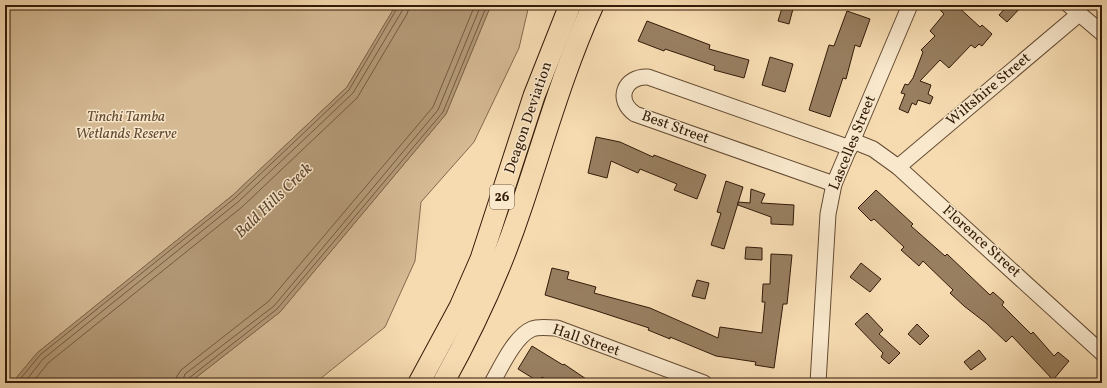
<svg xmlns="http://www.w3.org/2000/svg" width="1107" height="388" font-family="Vollkorn,serif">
<rect width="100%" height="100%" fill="#f6dbb1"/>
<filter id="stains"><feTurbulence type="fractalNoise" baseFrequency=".005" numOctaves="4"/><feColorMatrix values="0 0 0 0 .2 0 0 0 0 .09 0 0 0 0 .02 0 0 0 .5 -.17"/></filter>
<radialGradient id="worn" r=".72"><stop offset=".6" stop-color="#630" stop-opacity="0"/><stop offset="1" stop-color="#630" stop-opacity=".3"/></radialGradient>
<g fill="#d5ba94" stroke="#846a4e">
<path d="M5 5H396L347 87 233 195 37 353 12 383H5Z"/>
<path d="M491 5H529L519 48 474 142 421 202 415 261 385 327 315 383H189L280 312 446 114Z"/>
</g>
<path fill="#b49a78" stroke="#80674c" d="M396 5H491L446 114 280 312 189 383H12L37 353 233 195 347 87Z"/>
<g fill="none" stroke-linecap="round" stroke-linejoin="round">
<g stroke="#745a40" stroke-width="1">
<path d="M17 383 40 355 235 198 349 90 399 5"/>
<path d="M24 383 43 359 238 202 353 93 402 11 404 5"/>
<path d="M32 383 48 363 242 207 357 98 407 14 410 5"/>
<path d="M176 383 177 376 181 370 269 301 433 107 475 5"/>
<path d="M182 383 185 374 274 306 438 110 481 5"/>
<path d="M187 383 189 378 277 309 443 112 487 5"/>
</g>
</g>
<g fill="#987f60" stroke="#331b09">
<path d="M783 5H794L789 24 778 21Z"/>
<path d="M935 5H956L980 27 982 25 992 34 982 46 979 44 975 48 971 45 949 68 940 60 920 81 931 85 928 94 933 97 930 104 918 100 916 105 912 103 908 113 899 109 905 94 901 93 905 84 908 85 913 78 923 52 921 50 935 36 930 31 944 14Z"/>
<path d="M1008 5H1023L1007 22 999 15Z"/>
<path d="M847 11 870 19 860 47 855 45 846 79 843 78 830 117 809 110 829 45 834 46Z"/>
<path d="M647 21 710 45 709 49 749 60 744 78 714 70 715 66 665 49 664 51 638 41Z"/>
<path d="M770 57 793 64 785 92 762 85Z"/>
<path d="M596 137 620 142 653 157 654 155 706 175 697 199 674 190 677 184 640 169 638 173 611 161 607 178 588 173Z"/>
<path d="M726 181 743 187 724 249 711 245 721 213 717 212Z"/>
<path d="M751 189 765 194 761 203 794 205 793 225 771 224V217L738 205V202L750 203Z"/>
<path d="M876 190 913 224 911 226 945 256 947 254 990 295 993 292 1004 302 1002 305 1031 334 1033 332 1054 356 1058 352 1069 361 1053 380 1012 336 1006 342 986 323 964 306 950 293 953 290 923 261 919 266 901 250 904 247 874 219 871 221 858 208Z"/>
<path d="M746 247 762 248V260L745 259Z"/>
<path d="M771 254 792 255 787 304H783L774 368 755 365 756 362 716 356 670 337V339L648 330 649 328 594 310 545 295 552 268 569 272 567 279 596 287 594 293 650 308 718 338 720 327 762 333 765 302H762L763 284H770Z"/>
<path d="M861 263 881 279 870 292 850 277Z"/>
<path d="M697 280 709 283 705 299 692 296Z"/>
<path d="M867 313 883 330 879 334 900 353 889 364 881 357 883 353 855 324Z"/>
<path d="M917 324 929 336 920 345 908 334Z"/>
<path d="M532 346 563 365 564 364 592 383H551L542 377 539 382 518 369Z"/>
<path d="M979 350 986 359 971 370 964 362Z"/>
</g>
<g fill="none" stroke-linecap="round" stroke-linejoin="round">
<defs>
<g id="minor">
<path d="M1069 5 1102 33"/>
<path d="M853 141 873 149 898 167 1102 353"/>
<path d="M898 167 1079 14"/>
<path d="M834 184 635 114C615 100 624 76 648 77L850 148"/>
<path d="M492 383C501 367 515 336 532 329 539 326 549 328 557 328L704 383"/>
<path d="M818 383 828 214 834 184 910 5"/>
</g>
<g id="highway">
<path d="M419 383 460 307 481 259 534 96 570 5"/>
<path d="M443 383C474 327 501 269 521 208 544 140 563 71 593 5"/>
</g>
</defs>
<use href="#minor" stroke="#644b33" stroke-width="17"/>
<use href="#highway" stroke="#331b09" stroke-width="23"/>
<use href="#minor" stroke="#f9e8cc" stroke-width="15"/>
<use href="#highway" stroke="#f6dbb1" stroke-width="21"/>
</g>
<g text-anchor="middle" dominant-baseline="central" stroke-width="3" stroke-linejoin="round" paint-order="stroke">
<rect fill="#f9e8cc" stroke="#6e5844" stroke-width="1" x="490" y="185" width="24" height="24" rx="3"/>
<g font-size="14" font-weight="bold" fill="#331b09">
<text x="502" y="197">26</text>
</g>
<g font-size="15" fill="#331b09" stroke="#f9e8cc">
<text transform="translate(989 90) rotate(-40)">Wiltshire Street</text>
<text transform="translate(529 118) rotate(-71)">Deagon Deviation</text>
<text transform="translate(675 128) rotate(20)">Best Street</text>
<text transform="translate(853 143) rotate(-68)">Lascelles Street</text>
<text transform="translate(981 242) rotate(42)">Florence Street</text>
<text transform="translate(586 341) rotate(19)">Hall Street</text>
</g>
<g font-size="15" font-style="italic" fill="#644b33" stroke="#f9e8cc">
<text x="126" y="117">Tinchi Tamba<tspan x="126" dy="17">Wetlands Reserve</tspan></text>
</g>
<g font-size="16" font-style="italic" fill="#604730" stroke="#f9e8cc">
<text transform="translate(274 201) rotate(-44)">Bald Hills Creek</text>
</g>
</g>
<rect width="1107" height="388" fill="none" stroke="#f6dbb1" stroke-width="20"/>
<rect x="6" y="6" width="1095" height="376" fill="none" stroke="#331b09" stroke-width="2"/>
<rect x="10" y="10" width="1087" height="368" fill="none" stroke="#331b09"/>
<rect width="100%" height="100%" filter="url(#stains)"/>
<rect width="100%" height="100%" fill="url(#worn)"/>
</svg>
